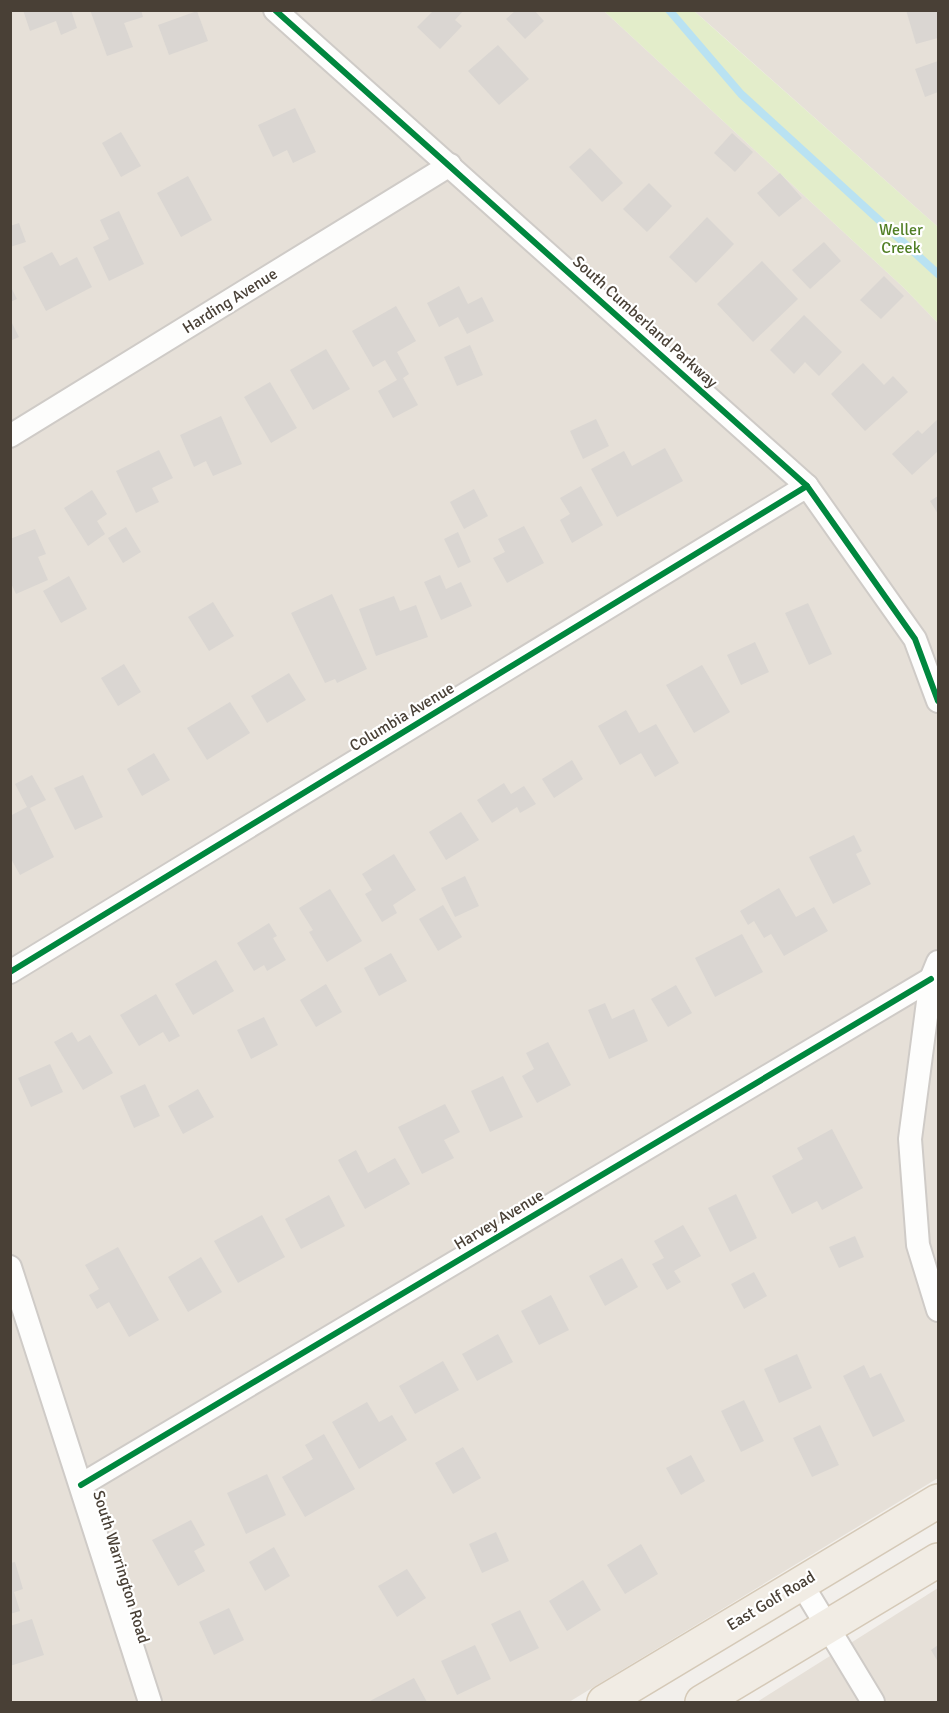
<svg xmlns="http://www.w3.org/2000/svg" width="949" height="1713" font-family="Signika,sans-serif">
<rect width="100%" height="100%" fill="#f2efeb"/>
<g fill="#e6e0d8">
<path d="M11 11H604L903 287 938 323V1478L569 1702H11Z"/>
<path d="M694 11H938V227L717 31Z"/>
<path d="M938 1588V1702H757Z"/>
</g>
<path fill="#e3edca" d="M604 11H694L938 227V323L903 287Z"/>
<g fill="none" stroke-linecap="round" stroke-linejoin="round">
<path stroke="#b9e2f2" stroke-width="8" d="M669 10 741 94 938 274"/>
</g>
<g fill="#dad6d2">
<path d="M23 10H71L77 28 61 35 56 21 30 31Z"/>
<path d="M90 10H141L143 17 124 23 133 47 107 56Z"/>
<path d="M434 10H464L455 20 462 26 440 49 417 27Z"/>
<path d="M516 10H534L544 21 525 39 506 19Z"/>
<path d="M906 10H938V38L916 44Z"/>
<path d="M197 11 208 41 169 55 158 25Z"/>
<path d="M498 45 529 79 499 105 468 71Z"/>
<path d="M938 61V92L925 97 915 69Z"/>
<path d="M295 108 316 152 293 163 287 150 273 157 258 125Z"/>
<path d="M121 132 141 166 121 177 102 143Z"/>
<path d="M732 133 753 152 735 172 714 153Z"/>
<path d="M590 148 623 183 602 202 569 167Z"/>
<path d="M780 173 802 198 779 217 757 193Z"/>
<path d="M188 176 212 220 181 237 157 193Z"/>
<path d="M649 183 672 206 647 232 623 209Z"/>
<path d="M119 211 144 264 109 281 93 247 109 239 100 220Z"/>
<path d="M707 217 734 244 696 283 669 257Z"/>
<path d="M19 223 26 242 10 247V226Z"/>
<path d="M824 242 841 261 810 289 792 270Z"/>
<path d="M52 252 60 266 77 257 92 287 46 311 23 267Z"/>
<path d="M762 261 798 299 753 342 717 304Z"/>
<path d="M884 276 904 296 881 319 860 300Z"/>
<path d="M10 285 17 299 10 302Z"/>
<path d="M459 286 468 304 482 297 494 321 467 334 458 317 439 327 427 303Z"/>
<path d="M396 306 416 341 397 352 409 374 403 378 418 405 393 418 378 391 397 380 385 360 373 367 352 331Z"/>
<path d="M804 315 842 352 819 376 805 362 794 374 770 350Z"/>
<path d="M10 319 19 337 10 341Z"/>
<path d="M470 345 483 375 457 386 444 357Z"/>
<path d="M326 349 350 389 313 410 290 370Z"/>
<path d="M863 363 884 385 893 376 908 392 865 431 831 394Z"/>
<path d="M270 382 297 428 271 443 244 397Z"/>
<path d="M221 416 242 464 213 476 206 461 194 467 180 435Z"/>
<path d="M596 419 609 446 583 459 570 431Z"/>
<path d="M938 419V451L912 475 892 454 918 430 922 434Z"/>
<path d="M665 448 683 481 617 517 591 469 624 451 632 466Z"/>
<path d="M159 450 173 478 152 488 159 502 136 513 116 471Z"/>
<path d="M581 486 603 525 572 543 560 520 570 514 560 498Z"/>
<path d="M474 489 488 516 464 529 450 502Z"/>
<path d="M92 490 107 514 97 521 105 534 88 546 64 508Z"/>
<path d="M938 496V514L930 501Z"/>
<path d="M524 526 544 563 507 583 493 558 505 552 498 539Z"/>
<path d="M126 527 141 552 123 563 108 538Z"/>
<path d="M35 529 46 554 38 557 48 580 16 594 10 581V539Z"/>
<path d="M458 532 471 562 458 568 444 539Z"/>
<path d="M440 575 446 589 461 582 472 606 441 620 424 582Z"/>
<path d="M69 576 87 609 61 623 43 591Z"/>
<path d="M332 594 367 669 337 683 335 679 325 683 291 613Z"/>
<path d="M394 596 400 611 416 605 428 637 376 656 359 609Z"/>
<path d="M213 602 234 636 209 651 188 617Z"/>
<path d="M808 603 832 654 809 665 785 613Z"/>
<path d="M755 642 769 672 741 685 727 655Z"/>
<path d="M124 664 141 692 118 706 101 678Z"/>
<path d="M702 665 730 712 694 733 666 685Z"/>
<path d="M289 673 306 700 267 723 251 696Z"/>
<path d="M230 702 250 733 207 760 187 728Z"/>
<path d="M626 710 639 733 656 724 679 763 655 777 641 753 620 765 598 726Z"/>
<path d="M154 753 170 780 142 796 127 769Z"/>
<path d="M572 760 583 779 554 798 542 779Z"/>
<path d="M32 775 46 800 30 808 54 857 20 875 10 857V816L27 807 15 784Z"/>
<path d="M83 775 103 817 75 830 54 788Z"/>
<path d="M504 783 511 794 524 786 536 804 520 813 517 807 492 823 477 800Z"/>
<path d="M461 812 479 840 446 860 429 832Z"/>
<path d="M854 835 862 851 856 854 871 884 833 904 809 857Z"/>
<path d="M394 854 416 890 393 905 397 913 382 922 365 894 372 890 362 874Z"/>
<path d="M465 876 479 906 455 917 441 888Z"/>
<path d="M779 888 796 917 814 907 828 931 784 956 771 934 764 938 754 921 748 925 740 911Z"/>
<path d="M330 889 362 941 327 962 309 932 313 930 299 908Z"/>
<path d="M443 905 462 937 438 951 419 919Z"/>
<path d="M269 923 277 936 273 938 286 960 267 971 264 965 254 971 237 943Z"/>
<path d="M742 934 763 972 715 997 695 958Z"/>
<path d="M391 953 407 981 379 996 364 968Z"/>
<path d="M216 960 234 991 193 1015 175 984Z"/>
<path d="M326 984 342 1012 316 1027 300 1000Z"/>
<path d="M676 985 692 1013 668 1027 651 999Z"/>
<path d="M156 994 180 1036 169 1042 163 1032 139 1046 120 1015Z"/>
<path d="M605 1003 612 1019 634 1009 648 1041 609 1059 588 1010Z"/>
<path d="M264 1017 278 1045 251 1059 237 1030Z"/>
<path d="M72 1032 78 1042 90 1035 113 1073 83 1090 54 1042Z"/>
<path d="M548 1042 571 1085 537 1103 522 1076 534 1069 526 1053Z"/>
<path d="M50 1064 63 1092 31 1107 18 1078Z"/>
<path d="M503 1076 523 1117 490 1132 471 1091Z"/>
<path d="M145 1084 160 1116 134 1128 120 1096Z"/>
<path d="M198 1089 214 1117 183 1134 168 1106Z"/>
<path d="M445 1104 460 1132 444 1140 454 1158 422 1174 398 1127Z"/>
<path d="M832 1129 863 1188 822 1210 817 1201 792 1214 772 1176 803 1159 797 1148Z"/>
<path d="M356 1150 368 1173 395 1158 410 1184 365 1209 338 1160Z"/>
<path d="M736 1194 757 1238 730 1252 708 1208Z"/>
<path d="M329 1195 345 1226 301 1249 285 1219Z"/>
<path d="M262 1215 285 1257 238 1283 214 1241Z"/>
<path d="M683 1225 701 1256 674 1271 681 1282 667 1290 652 1264 664 1258 654 1241Z"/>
<path d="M855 1236 864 1257 839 1268 829 1247Z"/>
<path d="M118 1247 159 1320 129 1337 109 1302 97 1309 89 1295 99 1289 85 1265Z"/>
<path d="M201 1257 222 1292 188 1312 168 1277Z"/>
<path d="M622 1258 638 1287 605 1306 589 1276Z"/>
<path d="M754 1272 767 1296 744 1309 731 1284Z"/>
<path d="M551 1295 569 1330 539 1345 521 1311Z"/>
<path d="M498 1334 513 1362 477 1381 462 1354Z"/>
<path d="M797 1354 812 1388 779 1403 764 1369Z"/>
<path d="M443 1361 459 1390 415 1414 399 1386Z"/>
<path d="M864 1365 870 1378 881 1373 905 1421 873 1437 843 1376Z"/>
<path d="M744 1400 764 1441 741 1452 721 1411Z"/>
<path d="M367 1402 379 1422 392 1415 407 1440 359 1469 332 1422Z"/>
<path d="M820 1425 839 1465 812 1477 793 1438Z"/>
<path d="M324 1434 355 1489 305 1517 282 1477 313 1459 305 1445Z"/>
<path d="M463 1447 481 1478 453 1494 435 1463Z"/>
<path d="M691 1455 705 1481 681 1495 666 1468Z"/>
<path d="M267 1474 286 1515 246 1534 227 1493Z"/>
<path d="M191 1520 205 1545 194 1551 205 1571 178 1586 152 1540Z"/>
<path d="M496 1532 509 1561 482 1573 469 1544Z"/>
<path d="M641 1544 658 1574 625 1594 607 1565Z"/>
<path d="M274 1547 290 1576 265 1591 249 1562Z"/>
<path d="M15 1562 23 1589 14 1592 20 1611 10 1614V1563Z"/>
<path d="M407 1569 426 1598 397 1617 378 1586Z"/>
<path d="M583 1580 601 1610 567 1631 549 1601Z"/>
<path d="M229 1608 244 1640 214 1655 199 1622Z"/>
<path d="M520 1610 539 1648 510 1662 491 1624Z"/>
<path d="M32 1619 44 1655 10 1666V1626Z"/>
<path d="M475 1645 491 1679 457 1695 441 1661Z"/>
<path d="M938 1645V1662L931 1650Z"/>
<path d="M414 1678 427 1702H368Z"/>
</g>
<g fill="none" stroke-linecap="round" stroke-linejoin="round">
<defs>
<g id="street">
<path d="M275 10 807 486 915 639 938 701"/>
<path d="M10 436 450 165"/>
<path d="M938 962 931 979 910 1139 918 1245 938 1310"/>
<path d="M10 972 807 486"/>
<path d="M10 1267 150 1702"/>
<path d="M81 1485 931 979"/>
<path d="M801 1583 873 1702"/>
</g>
<g id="primary">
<path d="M604 1702 938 1501"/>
<path d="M702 1702 938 1560"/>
</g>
</defs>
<use href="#street" stroke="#cfcbc7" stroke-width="26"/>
<use href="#primary" stroke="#d5c9b7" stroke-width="36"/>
<use href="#street" stroke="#fdfdfc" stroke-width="22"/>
<use href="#primary" stroke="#f1ece4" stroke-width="33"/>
<defs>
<g id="cycleway">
<path d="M275 10 807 486 915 639 938 701"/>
<path d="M10 972 807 486"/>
<path d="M81 1485 931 979"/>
</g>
</defs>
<use href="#cycleway" stroke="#fff" stroke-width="10"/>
<use href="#cycleway" stroke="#00873e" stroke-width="6"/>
</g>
<g text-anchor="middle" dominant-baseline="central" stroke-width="4.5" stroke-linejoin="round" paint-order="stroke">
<g font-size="16" fill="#517f25" stroke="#fff">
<text x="901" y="230">Weller<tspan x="901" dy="18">Creek</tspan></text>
</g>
<g font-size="16" fill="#494036" stroke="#fff">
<text transform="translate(230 301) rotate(-32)">Harding Avenue</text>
<text transform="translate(645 322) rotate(42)">South Cumberland Parkway</text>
<text transform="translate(402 717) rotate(-31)">Columbia Avenue</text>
<text transform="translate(499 1220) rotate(-31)">Harvey Avenue</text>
<text transform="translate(121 1567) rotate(73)">South Warrington Road</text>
<text transform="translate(771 1601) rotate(-31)">East Golf Road</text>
</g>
</g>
<rect width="949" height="1713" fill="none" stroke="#494036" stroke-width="24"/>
</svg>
